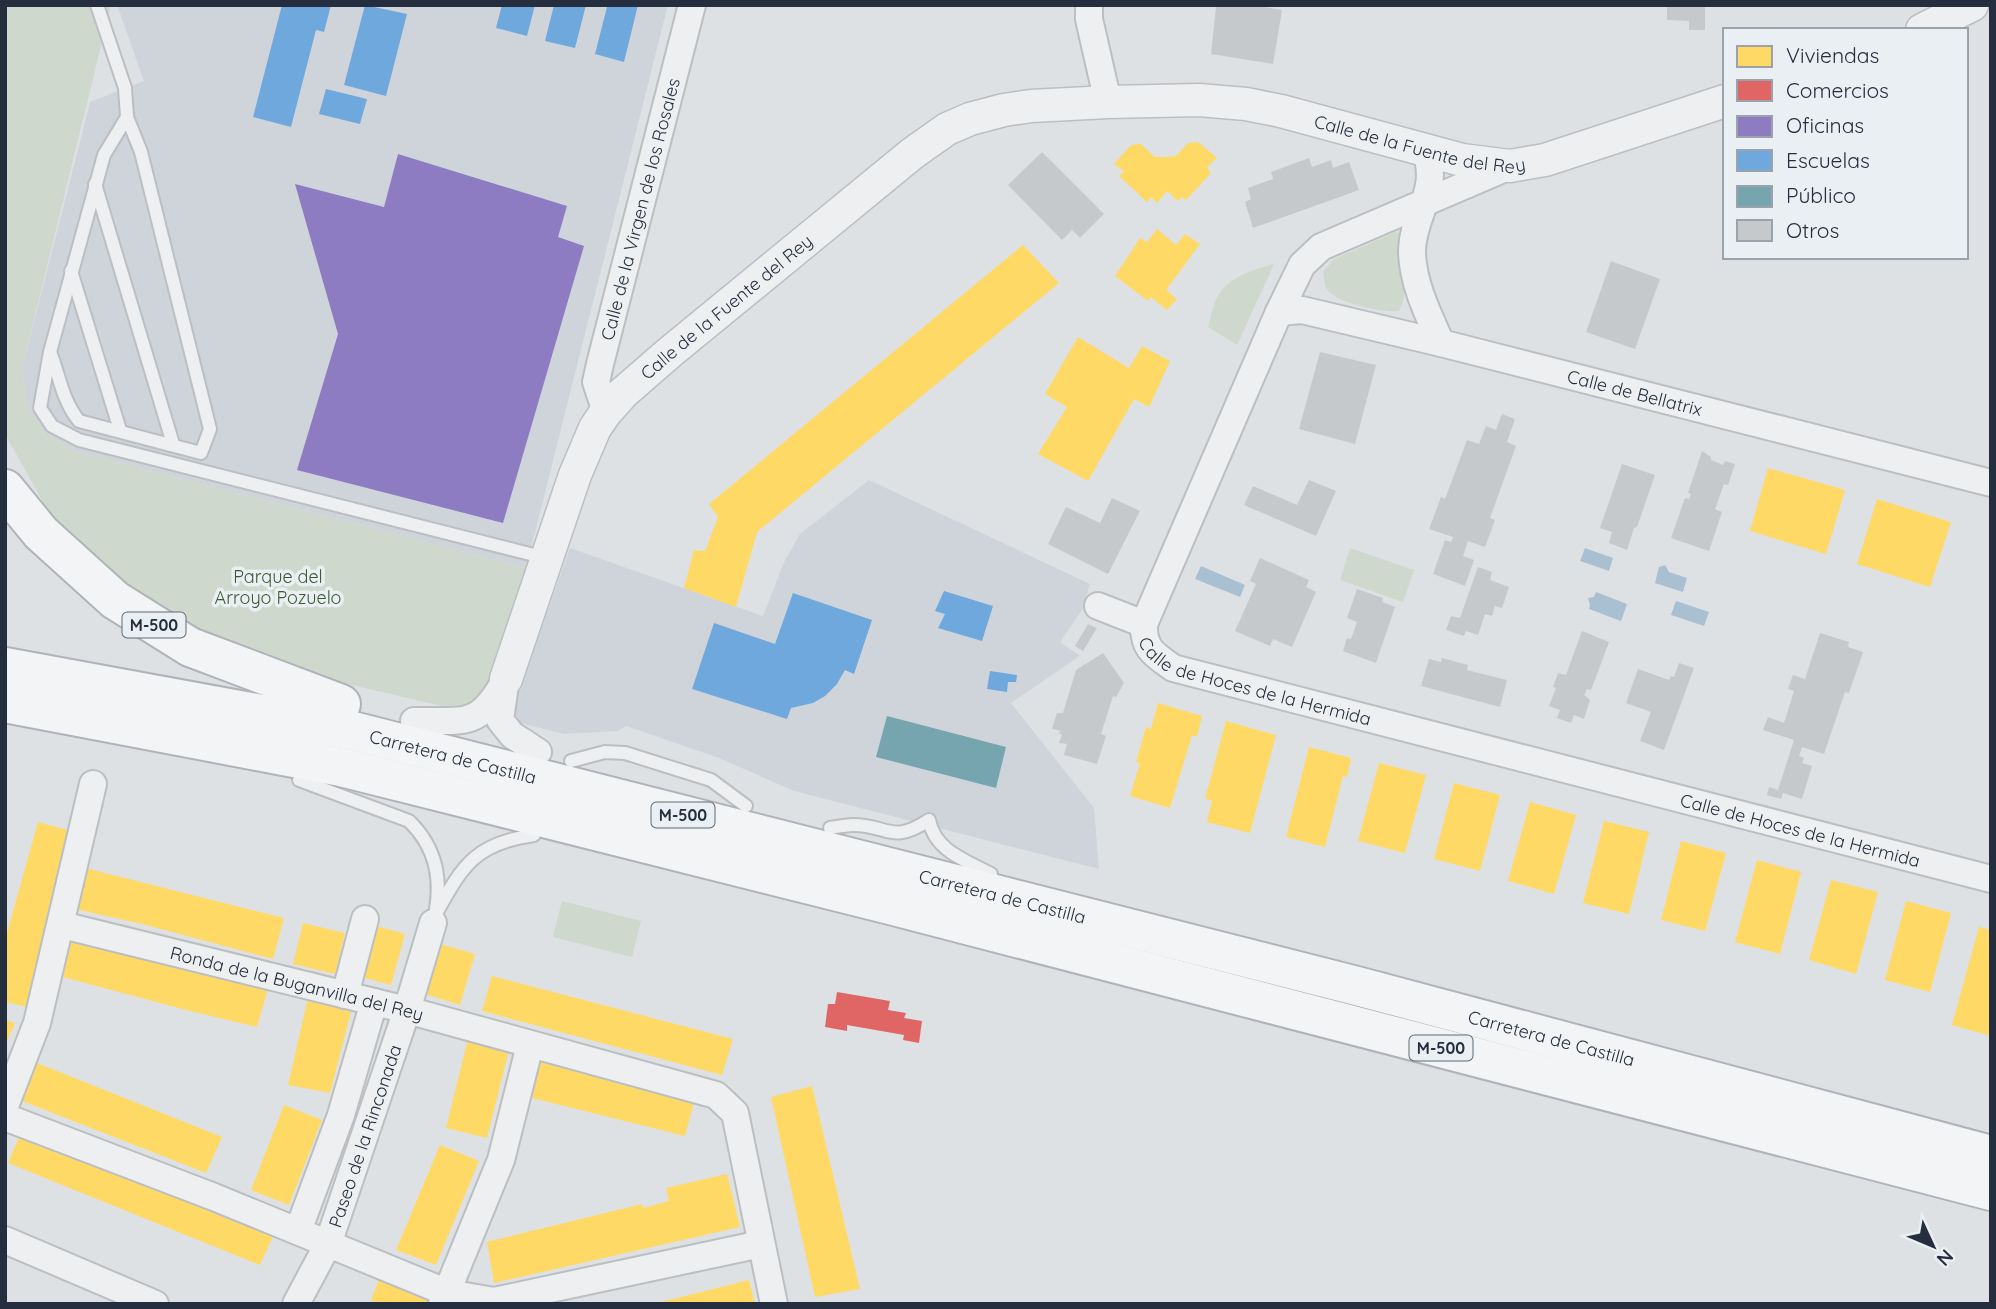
<svg xmlns="http://www.w3.org/2000/svg" width="1996" height="1309" font-family="Quicksand,sans-serif">
<rect width="100%" height="100%" fill="#dee1e4"/>
<g fill="#cfd4db">
<path d="M117 5H668L526 568 78 452 44 432 27 405 22 369 90 102 144 81Z"/>
<path d="M869 480 1090 584 1082 610 1060 642 1080 656 1011 703 1094 808 1099 869 794 791 719 758 626 726 618 731 564 734 520 723 513 709 570 548 763 616 784 562 800 534Z"/>
</g>
<g fill="#cfd8cd">
<path d="M5 5H111L22 369 27 405 44 432 78 452 526 568 484 697 464 708H451L247 661 172 623 58 529 5 434Z"/>
<path d="M1396 232 1405 235C1403 244 1398 256 1399 265 1401 285 1410 291 1399 311 1383 313 1335 303 1326 288 1324 284 1324 277 1323 272L1334 259Z"/>
<path d="M1274 264 1237 345 1208 327C1211 317 1213 303 1219 294 1231 276 1255 269 1274 264Z"/>
<path d="M1350 548 1414 570 1403 602 1340 580Z"/>
<path d="M562 901 641 921 632 957 553 937Z"/>
</g>
<g fill="#a9bfd2">
<path d="M1585 548 1613 558 1609 571 1580 561Z"/>
<path d="M1665 565 1669 572 1687 578 1683 592 1655 583 1659 567Z"/>
<path d="M1201 566 1245 585 1240 597 1195 579Z"/>
<path d="M1596 592 1627 604 1621 621 1589 609 1590 605 1588 598 1594 597Z"/>
<path d="M1676 601 1709 612 1704 626 1671 615Z"/>
</g>
<g fill="#ffd966">
<path d="M1198 142 1217 158 1207 167 1211 173 1186 200 1182 197 1178 201 1167 191 1157 203 1151 197 1147 202 1119 176 1124 171 1114 164 1131 145 1141 144 1155 157H1165L1176 156 1188 143Z"/>
<path d="M1157 229 1176 245 1185 234 1200 244 1166 290 1177 299 1167 310 1151 297 1148 301 1115 276 1140 238 1147 242Z"/>
<path d="M1023 245 1059 283 757 532 736 607 684 588 694 550 705 551 718 517 709 504Z"/>
<path d="M1078 337 1129 368 1142 346 1170 361 1149 407 1134 399 1088 481 1038 454 1067 407 1045 394Z"/>
<path d="M1768 468 1845 490 1826 554 1750 531Z"/>
<path d="M1877 499 1951 522 1930 587 1857 564Z"/>
<path d="M1158 703 1202 716 1197 737 1192 735 1170 808 1130 796 1140 763 1136 762 1146 727 1151 729Z"/>
<path d="M1226 721 1276 735 1250 833 1207 822 1212 800 1205 799Z"/>
<path d="M1309 747 1351 758 1347 777 1343 776 1325 847 1286 837Z"/>
<path d="M1379 763 1426 775 1405 853 1358 841Z"/>
<path d="M1454 783 1500 795 1480 871 1434 859Z"/>
<path d="M1530 802 1576 815 1554 894 1508 881Z"/>
<path d="M1604 821 1649 832 1629 914 1583 903Z"/>
<path d="M38 822 75 832 28 1007 5 1002V940Z"/>
<path d="M1681 841 1726 853 1705 931 1661 920Z"/>
<path d="M1757 860 1801 872 1780 954 1735 942Z"/>
<path d="M85 868 284 918 273 959 142 924 75 909Z"/>
<path d="M1831 880 1878 892 1856 974 1809 960Z"/>
<path d="M1906 901 1951 913 1930 992 1885 980Z"/>
<path d="M303 923 345 933 335 974 293 964Z"/>
<path d="M373 925 405 934 391 985 358 976Z"/>
<path d="M1979 927 1991 930V1036L1952 1025Z"/>
<path d="M69 932 270 982 257 1027 190 1011 59 976Z"/>
<path d="M440 944 475 954 460 1005 425 994Z"/>
<path d="M492 976 733 1039 722 1075 482 1011Z"/>
<path d="M308 998 352 1008 330 1093 288 1085Z"/>
<path d="M5 1020 15 1023 5 1046Z"/>
<path d="M469 1035 510 1046 487 1138 446 1128Z"/>
<path d="M32 1061 222 1137 206 1173 17 1099Z"/>
<path d="M541 1061 694 1102 685 1136 532 1098Z"/>
<path d="M812 1086 860 1289 815 1297 771 1097Z"/>
<path d="M284 1105 322 1120 289 1205 251 1190Z"/>
<path d="M22 1130 275 1232 260 1265 8 1163Z"/>
<path d="M440 1145 479 1161 436 1265 396 1250Z"/>
<path d="M727 1174 740 1227 494 1283 487 1242 642 1204 643 1208 669 1201 666 1188Z"/>
<path d="M382 1272 431 1292 426 1304H380L371 1300Z"/>
<path d="M749 1280 755 1304H657V1303Z"/>
</g>
<path fill="#e06666" d="M837 992 890 1001 888 1010 906 1013 904 1018 922 1021 919 1043 903 1040 904 1035 847 1025V1031L825 1027 828 1004H835Z"/>
<path fill="#8e7cc3" d="M398 154 567 206 558 237 584 246 503 523 297 470 338 334 295 184 384 207Z"/>
<g fill="#6fa8dc">
<path d="M282 5H331L324 32 316 30 291 127 253 117Z"/>
<path d="M365 5 407 14 386 96 344 85Z"/>
<path d="M502 5H535L527 36 496 28Z"/>
<path d="M554 5H586L575 48 545 41Z"/>
<path d="M602 5H638L624 62 595 54 607 7Z"/>
<path d="M326 89 367 99 360 124 319 114Z"/>
<path d="M944 591 993 606 982 641 938 628 945 614 935 611Z"/>
<path d="M793 593 872 620 854 674 845 670 837 684 825 696 813 703 791 708 787 719 692 689 714 623 775 644Z"/>
<path d="M990 671 1017 675 1016 682H1008L1007 692 987 689Z"/>
</g>
<path fill="#76a5af" d="M887 716 1006 747 996 788 876 757Z"/>
<g fill="#c6c9cc">
<path d="M1225 5H1252L1282 10 1273 64 1211 54 1216 7Z"/>
<path d="M1667 5H1705V30H1689V21L1667 20Z"/>
<path d="M1042 152 1104 214 1080 238 1072 230 1062 240 1008 185Z"/>
<path d="M1309 158 1312 167 1331 160 1333 168 1349 162 1359 190 1253 228 1245 202 1251 199 1248 188 1273 179 1271 172Z"/>
<path d="M1611 261 1660 279 1635 349 1586 332Z"/>
<path d="M1320 352 1376 365 1355 444 1299 429Z"/>
<path d="M1502 414 1515 419 1507 442 1516 446 1490 518 1495 520 1485 547 1468 541 1463 556 1474 560 1465 586 1433 574 1445 540 1451 542 1453 537 1429 529 1441 497 1445 499 1467 440 1479 444 1486 426 1496 430Z"/>
<path d="M1702 451 1711 457V460L1723 465 1725 461 1735 464 1728 485 1724 484 1715 509 1722 512 1709 551 1671 538 1685 498 1689 499 1691 494 1688 493Z"/>
<path d="M1622 464 1655 475 1637 527 1634 528 1627 550 1609 543 1612 532 1600 528Z"/>
<path d="M1309 480 1336 491 1316 536 1244 505 1253 486 1297 505Z"/>
<path d="M1112 498 1140 511 1108 574 1048 544 1066 507 1100 523Z"/>
<path d="M1260 558 1309 580 1306 587 1316 592 1292 647 1273 639 1270 646 1235 631 1256 584 1250 581Z"/>
<path d="M1478 567 1492 572 1490 580 1509 587 1502 608 1495 606 1492 616 1485 614 1478 635 1466 631 1464 636 1446 630 1451 616 1460 618Z"/>
<path d="M1357 589 1383 598 1382 602 1395 607 1376 663 1343 651 1347 638 1351 639 1357 622 1347 618Z"/>
<path d="M1088 624 1097 628 1083 651 1075 646Z"/>
<path d="M1582 631 1609 642 1591 690 1587 689 1584 695 1590 700 1584 719 1574 715 1571 723 1557 718 1560 710 1549 706 1556 688 1553 687 1558 673 1566 675Z"/>
<path d="M1820 633 1849 642 1848 647 1863 652 1849 693 1845 692 1824 754 1802 747 1799 756 1804 758 1802 763 1812 766 1802 799 1783 793 1781 799 1767 795 1769 787 1778 790 1794 740 1763 730 1768 717 1784 723 1794 691 1788 689 1793 675 1805 679Z"/>
<path d="M1103 653 1124 683 1116 697 1113 696 1101 734 1106 736 1097 764 1064 755 1067 744 1059 743 1062 734H1058L1061 731 1052 729 1057 713H1063L1076 670Z"/>
<path d="M1442 658 1468 665 1467 670 1507 680 1500 707 1421 686 1429 659 1441 662Z"/>
<path d="M1679 663 1694 668 1664 750 1640 741 1651 712 1626 703 1638 669 1669 680 1671 676 1674 677Z"/>
</g>
<g fill="none" stroke-linecap="round" stroke-linejoin="round">
<defs>
<g id="service">
<path d="M97 5 125 88 127 117"/>
<path d="M127 117 141 152 210 429 201 453 79 421C62 400 60 377 50 352L104 155Z"/>
<path d="M95 184 173 444"/>
<path d="M71 271 120 430"/>
<path d="M50 352 40 408 52 426 79 440 546 558"/>
<path d="M571 761 605 752 625 753 711 780 746 806"/>
<path d="M299 780 409 821C438 849 443 885 433 923"/>
<path d="M830 828C838 827 846 825 853 825 889 825 891 845 929 820 935 851 965 860 991 874"/>
<path d="M437 912C463 864 477 843 534 835"/>
</g>
<g id="minor">
<path d="M1089 5V19L1108 102"/>
<path d="M1425 150C1441 190 1413 213 1412 250 1412 282 1428 314 1441 343"/>
<path id="s1" d="M1510 166 1321 247 1302 265 1279 312 1144 624C1143 649 1154 654 1173 668L1991 879"/>
<path id="s2" d="M1279 312 1302 310 1441 343 1991 483"/>
<path id="s3" d="M606 412 596 382 600 364 692 5"/>
<path d="M1098 606 1144 624"/>
<path d="M505 685 500 720 512 735 538 752"/>
<path d="M414 721C466 720 478 729 506 679"/>
<path id="s4" d="M62 925 407 1010 716 1095 735 1113 774 1304"/>
<path d="M345 995 365 919"/>
<path d="M5 1106 37 1023 93 784"/>
<path d="M5 1117 214 1197 448 1293 494 1301 761 1244"/>
<path d="M298 1231 341 1115 374 1002"/>
<path d="M5 1240 155 1304"/>
<path id="s5" d="M296 1304 328 1244 407 1010 433 923"/>
<path d="M442 1304 501 1160 530 1045"/>
</g>
<g id="tertiary">
<path d="M1922 30 1972 5"/>
<path id="s6" d="M506 679 575 475 595 428 606 412 623 393 669 353 913 153 947 129 970 119 1004 110 1031 106 1108 102 1199 100 1246 104 1281 111 1462 160 1510 166 1545 160 1725 101"/>
</g>
<g id="trunk">
<path d="M5 489 41 533 115 600 190 647 341 704"/>
<path id="s7" d="M5 667 349 730 1357 986 1991 1155"/>
<path d="M5 703 341 767 890 905 1991 1191"/>
</g>
</defs>
<use href="#service" stroke="#bcbfc2" stroke-width="16"/>
<use href="#minor" stroke="#bcbfc2" stroke-width="30"/>
<use href="#tertiary" stroke="#bcbfc2" stroke-width="35"/>
<use href="#trunk" stroke="#b0b4b9" stroke-width="42"/>
<use href="#service" stroke="#edeff1" stroke-width="12"/>
<use href="#minor" stroke="#edeff1" stroke-width="26"/>
<use href="#tertiary" stroke="#edeff1" stroke-width="32"/>
<use href="#trunk" stroke="#f2f4f5" stroke-width="38"/>
</g>
<g text-anchor="middle" dominant-baseline="central" stroke-width="7" stroke-linejoin="round" paint-order="stroke">
<g fill="#eaeff4" stroke="#5f6875" stroke-width="2">
<rect x="122.5" y="612.5" width="63" height="25" rx="5"/>
<rect x="651.5" y="802.5" width="63" height="25" rx="5"/>
<rect x="1409.5" y="1035.5" width="63" height="25" rx="5"/>
</g>
<g font-size="16" font-weight="bold" fill="#242e3e">
<text x="154" y="625">M-500</text>
<text x="683" y="815">M-500</text>
<text x="1441" y="1048">M-500</text>
</g>
<g font-size="18" fill="#242e3e" stroke="#eaeff4">
<text stroke="none"><textPath href="#s6" startOffset="1211">Calle de la Fuente del Rey</textPath></text>
<text stroke="none"><textPath href="#s3" startOffset="210">Calle de la Virgen de los Rosales</textPath></text>
<text stroke="none"><textPath href="#s6" startOffset="446">Calle de la Fuente del Rey</textPath></text>
<text stroke="none"><textPath href="#s2" startOffset="366">Calle de Bellatrix</textPath></text>
<text stroke="none"><textPath href="#s1" startOffset="761">Calle de Hoces de la Hermida</textPath></text>
<text stroke="none"><textPath href="#s7" startOffset="457">Carretera de Castilla</textPath></text>
<text stroke="none"><textPath href="#s1" startOffset="1328">Calle de Hoces de la Hermida</textPath></text>
<text stroke="none"><textPath href="#s7" startOffset="1024">Carretera de Castilla</textPath></text>
<text stroke="none"><textPath href="#s4" startOffset="242">Ronda de la Buganvilla del Rey</textPath></text>
<text stroke="none"><textPath href="#s7" startOffset="1591">Carretera de Castilla</textPath></text>
<text stroke="none"><textPath href="#s5" startOffset="182">Paseo de la Rinconada</textPath></text>
</g>
<g font-size="18" fill="#3a5a30" stroke="#eaeff4">
<text x="278" y="576">Parque del<tspan x="278" dy="21">Arroyo Pozuelo</tspan></text>
</g>
</g>
<rect width="1996" height="1309" fill="none" stroke="#242e3e" stroke-width="14"/>
<rect x="1723" y="28" width="245" height="231" fill="#eaeff4" stroke="#9ba2ab" stroke-width="2"/>
<rect x="1737" y="46" width="35" height="21" fill="#ffd966" stroke="#9ba2ab" stroke-width="2"/>
<text x="1786" y="63" font-size="21" fill="#242e3e">Viviendas</text>
<rect x="1737" y="80" width="35" height="21" fill="#e06666" stroke="#9ba2ab" stroke-width="2"/>
<text x="1786" y="98" font-size="21" fill="#242e3e">Comercios</text>
<rect x="1737" y="116" width="35" height="21" fill="#8e7cc3" stroke="#9ba2ab" stroke-width="2"/>
<text x="1786" y="133" font-size="21" fill="#242e3e">Oficinas</text>
<rect x="1737" y="150" width="35" height="21" fill="#6fa8dc" stroke="#9ba2ab" stroke-width="2"/>
<text x="1786" y="168" font-size="21" fill="#242e3e">Escuelas</text>
<rect x="1737" y="186" width="35" height="21" fill="#76a5af" stroke="#9ba2ab" stroke-width="2"/>
<text x="1786" y="203" font-size="21" fill="#242e3e">Público</text>
<rect x="1737" y="220" width="35" height="21" fill="#c6c9cc" stroke="#9ba2ab" stroke-width="2"/>
<text x="1786" y="238" font-size="21" fill="#242e3e">Otros</text>
<g transform="translate(1933 1246) rotate(134)" stroke="#eaeff4" stroke-width="5" paint-order="stroke">
<path d="M0-5L12 26L0 18L-12 26Z" fill="#242e3e"/>
<text y="-10" font-size="19" font-weight="bold" text-anchor="middle" fill="#242e3e">N</text>
</g>
</svg>
